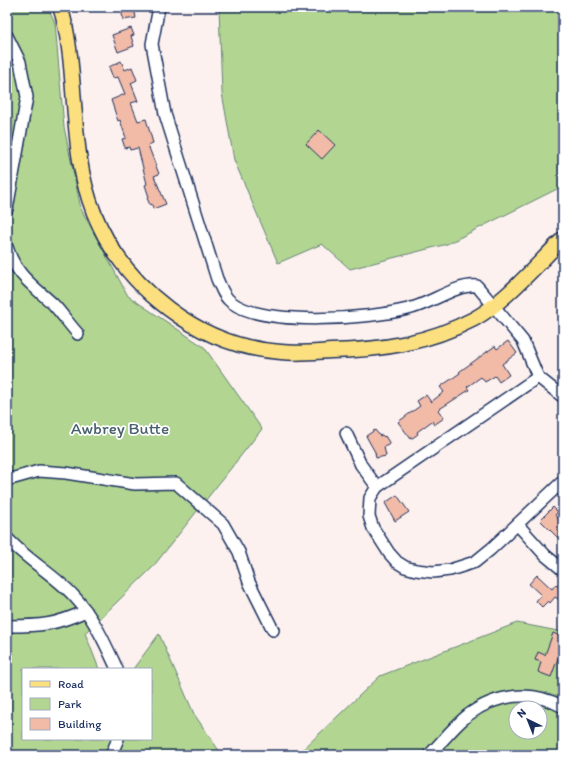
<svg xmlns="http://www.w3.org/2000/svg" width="570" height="762" font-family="Itim,sans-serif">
<rect width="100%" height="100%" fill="#fcf1ee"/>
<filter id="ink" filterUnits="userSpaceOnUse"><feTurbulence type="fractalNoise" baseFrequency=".025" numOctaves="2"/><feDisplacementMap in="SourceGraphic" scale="8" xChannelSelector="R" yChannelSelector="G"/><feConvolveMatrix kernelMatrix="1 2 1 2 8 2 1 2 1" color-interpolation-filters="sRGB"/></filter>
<g filter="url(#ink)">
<g fill="#b2d691" stroke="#668278" fill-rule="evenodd">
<path d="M7 7H48L55 23 64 127 81 209 128 296 204 347 262 429 152 568 85 633 99 669H23V739H151V669H133L159 634 194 714 222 755H7Z"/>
<path d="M219 7H563V186L447 244 350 269 322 244 278 263 234 160 222 93Z"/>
<path d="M517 623 563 632V755H297L380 676ZM516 708H540V732H516Z"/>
</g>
<g fill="#f2bba8" stroke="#1b2f5e">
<path d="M121 7H134L136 18 123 20Z"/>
<path d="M131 28 134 35 131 36 134 46 118 52 112 35Z"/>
<path d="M121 61 125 70 132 67 137 80 131 83 138 101 131 103 138 121 146 119 153 143 148 145 159 174 154 176 166 204 153 209 152 204 150 205 147 198 149 197 145 185 147 184 138 148 130 150 129 147 125 148 122 139 126 138 120 120 118 121 111 100 125 94 118 77 113 78 109 67Z"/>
<path d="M319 130 335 145 322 159 306 144Z"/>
<path d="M508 341 517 353 502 364 509 375 499 382 495 376 485 382 481 377 467 387 469 390 438 410 444 418 434 425 432 421 417 432 418 434 411 439 398 422 420 406 417 401 426 395 431 402 444 392 440 387 460 373 459 372 495 346 497 349Z"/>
<path d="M375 430 380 436 382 435 384 437 385 436 390 444 384 447 386 456 376 458 375 452 366 436Z"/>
<path d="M397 495 409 512 395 521 385 503Z"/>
<path d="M553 507 558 512 555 515 563 524V541L558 538 540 520Z"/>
<path d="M537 575 552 589 556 584 563 591V602L555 597 550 603 548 601 542 607 536 601 541 595 529 584Z"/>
<path d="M553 633 563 637V660L558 658 551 677 538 672 541 662 535 660 538 652 545 655Z"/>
</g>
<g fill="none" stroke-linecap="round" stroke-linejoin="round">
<defs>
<g id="minor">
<path d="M159 7 152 44 165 114 217 279C221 287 223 296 231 302 264 327 369 319 408 309 431 304 455 284 477 286L523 341 538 377 563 397"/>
<path d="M7 36 20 62 27 97 7 209"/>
<path d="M7 247C16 276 34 286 54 305 62 314 70 325 78 334"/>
<path d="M538 377 377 487 370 498 369 516 373 528 389 553 397 562 405 567 416 570 433 572 450 570 475 562 491 549 563 481"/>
<path d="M346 433 361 465 377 487"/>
<path d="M7 480 39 471 66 473 135 484 176 483 223 524 239 552 249 582 273 630"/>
<path d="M518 525 545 555 563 570"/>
<path d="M7 538C27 560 53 574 73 595 93 616 105 643 117 669"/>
<path d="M7 626C41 626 55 625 86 611"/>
<path d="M111 755 118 739"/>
<path d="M429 755C442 742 454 726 468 715 496 694 532 689 563 707"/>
</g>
<path id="major" d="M60 7C66 23 68 40 70 56 76 109 74 163 94 213 124 288 200 347 281 352 297 354 315 352 331 351 382 350 428 343 474 319 505 302 537 264 563 239"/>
</defs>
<use href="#minor" stroke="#1b2f5e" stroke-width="14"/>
<use href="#major" stroke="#1b2f5e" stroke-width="17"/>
<use href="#minor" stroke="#fff" stroke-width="11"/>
<use href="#major" stroke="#fce080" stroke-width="14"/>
</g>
</g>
<g text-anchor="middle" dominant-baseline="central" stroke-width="3.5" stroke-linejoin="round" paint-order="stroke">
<g font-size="17" fill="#48616d" stroke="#fff">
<text x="120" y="428">Awbrey Butte</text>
</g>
</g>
<rect width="570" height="762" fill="none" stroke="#fff" stroke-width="24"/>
<rect x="12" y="12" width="546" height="738" fill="none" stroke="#1b2f5e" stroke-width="1.5" filter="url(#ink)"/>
<rect x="22" y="668" width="130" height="72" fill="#ffffff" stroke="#a4acbf"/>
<rect x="30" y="681" width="20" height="6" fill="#fce080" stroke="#a4acbf"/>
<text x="58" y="688" font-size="12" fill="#1b2f5e">Road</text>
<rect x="30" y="698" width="20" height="12" fill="#b2d691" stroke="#a4acbf"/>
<text x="58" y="708" font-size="12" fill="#1b2f5e">Park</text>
<rect x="30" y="718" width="20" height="12" fill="#f2bba8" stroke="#a4acbf"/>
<text x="58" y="728" font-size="12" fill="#1b2f5e">Building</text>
<g transform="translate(528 720) rotate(317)"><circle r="19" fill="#ffffff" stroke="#a4acbf"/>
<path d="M0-3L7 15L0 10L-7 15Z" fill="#1b2f5e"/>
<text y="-6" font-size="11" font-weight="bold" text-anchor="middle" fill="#1b2f5e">N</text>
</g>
</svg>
